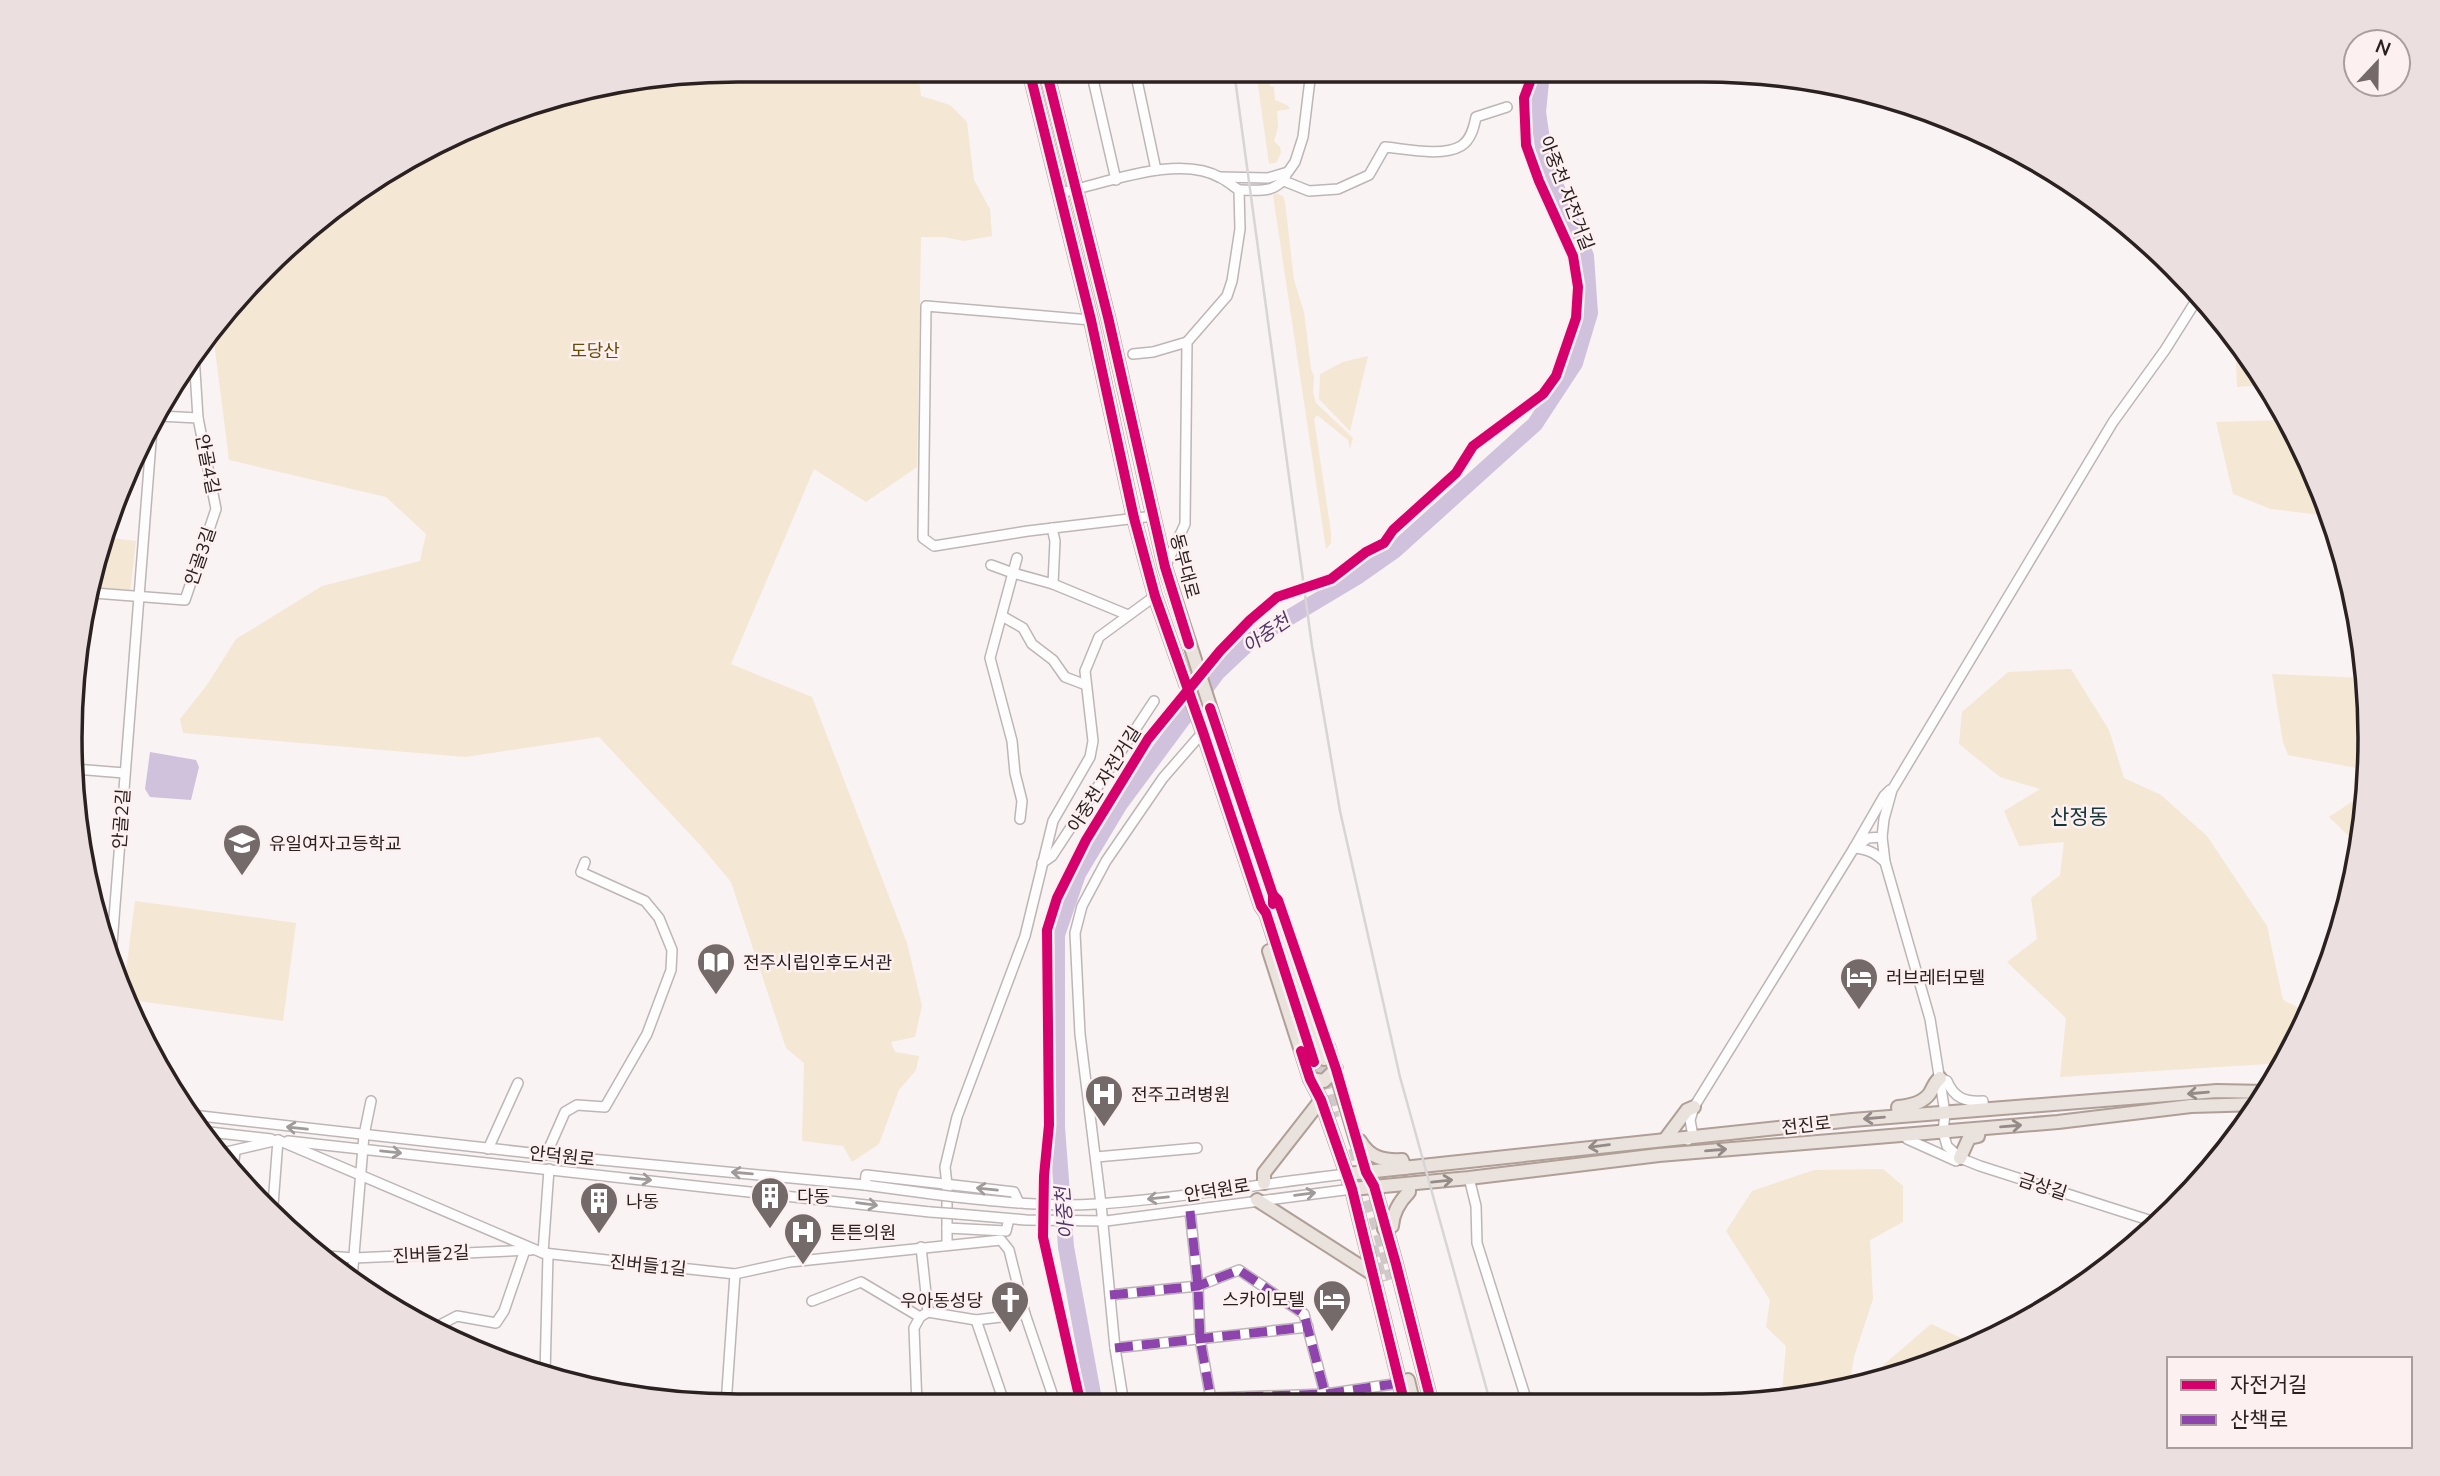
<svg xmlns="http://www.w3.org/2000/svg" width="2440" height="1476" font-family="Mulish,'Noto Sans KR',sans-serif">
<rect width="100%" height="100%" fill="#f9f3f3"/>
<g fill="#f4e7d4">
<path d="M738 70H918L921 96 950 105 967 122 974 180 990 209 992 236 964 241 944 237H921L917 467 866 502 814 469 731 664 812 697 907 943 922 1006 915 1037 891 1042 895 1052 919 1056 916 1070 899 1090 879 1144 852 1162 843 1146 802 1141 804 1063 786 1048 731 882 701 846 599 737 465 757 183 733 180 719 207 685 236 639 322 586 420 561 426 534 386 497 229 460 213 334 332 208 524 105Z"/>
<path d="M1256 71H1268L1270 86 1274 87 1275 100 1287 105 1290 109 1277 111 1278 127 1274 141 1280 147 1281 152 1277 162 1269 164Z"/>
<path d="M1276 193 1283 196 1285 202 1294 280 1304 312 1311 369 1314 376 1313 392 1316 403 1353 438 1350 449 1348 440 1317 415 1314 419 1331 532V543L1326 549 1273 195Z"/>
<path d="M2235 339 2258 367 2267 385 2237 387Z"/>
<path d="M1368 356 1350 431 1319 399 1320 374 1343 362Z"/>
<path d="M2280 409 2319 483 2329 516 2271 509 2233 494 2216 422 2279 420Z"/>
<path d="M103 537 136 541 130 594 95 589Z"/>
<path d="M2071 669 2109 730 2124 778 2161 795 2207 836 2267 926 2283 1000 2309 1013 2282 1063 2060 1077 2066 1018 2007 962 2037 939 2031 898 2060 875 2064 842 2019 846 2004 811 2040 789 2000 777 1959 744 1962 712 2008 672Z"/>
<path d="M2272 674 2364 678 2370 738 2367 770 2288 755 2283 742Z"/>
<path d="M2365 793 2359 846 2329 817Z"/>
<path d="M135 901 296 923 283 1021 131 1000 124 987Z"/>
<path d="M1883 1169 1903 1186V1222L1870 1240 1873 1299 1854 1357 1849 1387 1774 1400 1782 1391 1786 1346 1766 1327 1770 1300 1726 1231 1752 1191 1814 1170Z"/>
<path d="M1931 1324 1972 1343 1875 1383 1859 1386Z"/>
</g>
<path fill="#d0c1dd" d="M150 752 196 760 199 767 191 800 150 797 145 789Z"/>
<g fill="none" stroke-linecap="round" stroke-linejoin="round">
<path stroke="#d0c1dd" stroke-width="16" d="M1095 1405 1066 1247 1057 1127V935L1078 874 1120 804 1217 673 1253 639 1357 577 1394 551 1535 424 1575 363 1590 313 1586 256 1545 161 1538 112 1541 82 1547 71"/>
<g stroke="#d0c9c9" stroke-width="12" stroke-dasharray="12 6" stroke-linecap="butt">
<path d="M1324 1059 1342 1111"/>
<path d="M1314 1062 1334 1118"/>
<path d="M1354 1148 1392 1279"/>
<path d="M1372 1246 1382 1282"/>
</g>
<defs>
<g id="minor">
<path d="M1091 71 1116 180"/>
<path d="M1135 71 1156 170"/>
<path d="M1219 177 1268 178 1288 172 1295 162 1303 137 1311 71"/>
<path d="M1284 181 1309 191 1338 189 1369 175 1385 147C1406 149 1443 157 1461 146 1471 140 1474 127 1476 117L1507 107"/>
<path d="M1239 190C1257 190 1277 194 1286 175"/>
<path d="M1060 193C1105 184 1179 153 1221 178 1227 181 1233 186 1239 190L1240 229 1232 281 1227 296 1187 342 1185 524 1165 567"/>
<path d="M1091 320 926 306 923 538 934 546 1028 531 1154 516"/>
<path d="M1133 354 1153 352 1187 342"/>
<path d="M159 416 198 418"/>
<path d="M1017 558 990 658 1012 741 1015 773 1022 801 1020 819"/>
<path d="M991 565 1013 573 1053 584 1055 541 1052 528"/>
<path d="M1053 584 1128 615"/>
<path d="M94 593 185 600 216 509 198 418 194 355"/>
<path d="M1002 616 1023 628 1032 644 1053 660 1065 677 1086 685"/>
<path d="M71 741V732"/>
<path d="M75 769 124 773"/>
<path d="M1882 837 1885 862 1930 1019 1945 1113 1943 1132 1947 1146 1960 1158 1980 1166 2158 1223"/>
<path d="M1885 862C1875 853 1868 849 1854 848L1884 796 1890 790"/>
<path d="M1042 863 1052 856 1154 701"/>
<path d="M107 957H111L152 429"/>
<path d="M1940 1078 1947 1081C1954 1098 1965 1102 1983 1101L1984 1110"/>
<path d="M192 1115 549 1155 865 1185 932 1194"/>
<path d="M200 1131 271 1139"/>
<path d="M1906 1135 1907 1139 1956 1161 1960 1158"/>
<path d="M1688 1140 1693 1136 1690 1120 1694 1107 1854 848 1868 838 1882 837 1884 819 1892 790 2113 422 2165 350 2199 296"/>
<path d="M288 1141 930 1212"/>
<path d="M488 1149 518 1083"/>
<path d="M218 1154 278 1140 543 1253 735 1274 790 1262 1001 1240 1009 1250 1025 1314 1056 1405"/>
<path d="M546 1155 565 1112 577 1105 605 1107 647 1034 671 970 672 950 659 918 645 901 581 872 585 862"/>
<path d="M1096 1157 1197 1148"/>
<path d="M233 1168 235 1152"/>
<path d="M1469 1178 1476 1206 1477 1243 1528 1405"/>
<path d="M865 1185 866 1175 1014 1192 1019 1203"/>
<path d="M956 1197C1002 1202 1049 1207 1096 1204 1180 1199 1263 1183 1347 1174"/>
<path d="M273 1205 278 1140"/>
<path d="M1190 1211 1198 1286 1200 1339 1212 1405"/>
<path d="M958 1214 1026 1220 1106 1221 1352 1189"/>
<path d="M947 1228 1006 1231 1009 1219"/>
<path d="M947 1244V1185L945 1167 957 1117 1025 936 1053 821 1090 757 1093 741 1085 671 1099 637 1155 596"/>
<path d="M543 1253 549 1169"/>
<path d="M327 1256 354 1258 531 1250"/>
<path d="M352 1279 364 1135 371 1101"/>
<path d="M1110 1295 1198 1286 1239 1270 1304 1314 1328 1405"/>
<path d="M812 1301 861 1282 920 1317"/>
<path d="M928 1312 976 1320 1025 1314"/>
<path d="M976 1320 1005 1405"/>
<path d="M436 1327 457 1316 496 1323 504 1311 525 1250"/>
<path d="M1115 1348 1308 1327"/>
<path d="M545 1375 548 1254"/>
<path d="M726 1405 735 1274"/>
<path d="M917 1405 914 1328 920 1317 928 1312 921 1247"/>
<path d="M1124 1405 1115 1348 1101 1204 1080 1034 1075 933 1082 906 1106 861 1163 778 1203 732"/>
<path d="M1165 1405 1211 1398 1326 1394 1400 1383"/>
</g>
<g id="major">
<path d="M1029 70 1091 320 1134 518 1155 596 1203 732 1261 906 1266 913 1314 1062"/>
<path d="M1046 70 1108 317 1165 567 1324 1059"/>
<path d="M1269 951 1310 1079 1321 1100 1352 1189 1405 1405"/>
<path d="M1328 1046 1356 1140 1374 1186 1396 1264 1432 1405"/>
<path d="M1310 1079 1324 1081 1336 1069"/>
<path d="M1899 1116 1898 1107C1910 1106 1923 1103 1930 1093 1934 1086 1934 1083 1940 1078"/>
<path d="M1666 1138 1687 1110 1694 1107"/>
<path d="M1360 1141C1370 1158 1384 1161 1402 1160L1405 1168"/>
<path d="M1960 1158 1969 1138 1978 1136 1979 1129"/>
<path d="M1347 1174 1852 1120 2217 1091 2267 1092"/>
<path d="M1264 1183V1173L1321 1100"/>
<path d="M1352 1189 1469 1178 1659 1155 2058 1122 2191 1106 2260 1104"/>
<path d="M1257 1200 1371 1273"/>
<path d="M1384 1229 1392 1226C1393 1213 1399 1202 1409 1192V1184"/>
<path d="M1408 1380 1414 1405"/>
</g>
</defs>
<use href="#minor" stroke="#beb6b6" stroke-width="12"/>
<use href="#major" stroke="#af9f97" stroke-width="16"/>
<use href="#minor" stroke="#fefdfd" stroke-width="9"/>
<use href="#major" stroke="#eae2dd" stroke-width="12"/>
<path stroke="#d7d5d5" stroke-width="2.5" d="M1234 71 1312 646 1340 811 1400 1077 1491 1405"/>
<defs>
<g id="minor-bridge">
<path d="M932 1194 956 1197"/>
<path d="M930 1212 958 1214"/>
</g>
</defs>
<use href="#minor-bridge" stroke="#beb6b6" stroke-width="12" stroke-linecap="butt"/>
<use href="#minor-bridge" stroke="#fefdfd" stroke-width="9"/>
<g stroke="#8e44ad" stroke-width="9" stroke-dasharray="18 9" stroke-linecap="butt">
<path d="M1190 1211 1198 1286 1200 1339 1212 1405"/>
<path d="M1110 1295 1198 1286 1239 1270 1304 1314 1328 1405"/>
<path d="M1115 1348 1308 1327"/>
<path d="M1165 1405 1211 1398 1326 1394 1400 1383"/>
</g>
<defs>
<g id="cycleway">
<path d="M1029 70 1091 320 1134 518 1155 596 1203 732 1261 906 1266 913 1314 1062"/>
<path d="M1046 70 1108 317 1165 567 1189 644"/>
<path d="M1210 708 1273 895V904"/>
<path d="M1273 895 1278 900 1336 1069 1366 1172 1374 1186 1396 1264 1432 1405"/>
<path d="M1301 1051 1310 1079 1321 1100 1352 1189 1405 1405"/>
<path d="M1081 1405 1043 1237 1044 1176 1049 1125 1047 930 1057 898 1086 840 1148 739 1220 651 1250 620 1277 597 1331 579 1366 552 1384 543 1393 530 1456 473 1473 446 1543 394 1556 376 1576 318 1578 287 1573 256 1539 181 1526 145 1524 98 1534 71"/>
</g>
</defs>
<use href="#cycleway" stroke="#fcf0f0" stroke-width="15"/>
<use href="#cycleway" stroke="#d6006c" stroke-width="10"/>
</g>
<defs><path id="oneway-shaft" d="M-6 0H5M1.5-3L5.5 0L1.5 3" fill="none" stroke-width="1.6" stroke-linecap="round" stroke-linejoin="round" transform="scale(1.75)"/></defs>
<g stroke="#948b88">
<use href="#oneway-shaft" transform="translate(2198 1093) rotate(175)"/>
<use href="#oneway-shaft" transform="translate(1874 1118) rotate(175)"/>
<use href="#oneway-shaft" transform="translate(2011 1126) rotate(-5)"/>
<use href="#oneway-shaft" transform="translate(1599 1146) rotate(173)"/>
<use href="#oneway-shaft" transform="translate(1716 1150) rotate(-5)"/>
<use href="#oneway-shaft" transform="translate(1442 1181) rotate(-6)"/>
</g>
<g stroke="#a09a9a">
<use href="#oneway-shaft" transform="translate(297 1128) rotate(-174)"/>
<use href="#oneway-shaft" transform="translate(391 1152) rotate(6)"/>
<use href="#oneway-shaft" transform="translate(742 1173) rotate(-175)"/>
<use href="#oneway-shaft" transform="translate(641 1179) rotate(6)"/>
<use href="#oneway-shaft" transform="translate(987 1189) rotate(-174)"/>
<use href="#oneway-shaft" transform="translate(1305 1194) rotate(-7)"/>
<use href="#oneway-shaft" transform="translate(1158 1198) rotate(174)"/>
<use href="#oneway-shaft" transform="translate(867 1204) rotate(7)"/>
</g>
<defs>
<symbol id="school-pin" viewBox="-11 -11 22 30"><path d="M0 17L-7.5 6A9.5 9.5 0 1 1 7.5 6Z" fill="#746a6a" stroke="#fcf0f0"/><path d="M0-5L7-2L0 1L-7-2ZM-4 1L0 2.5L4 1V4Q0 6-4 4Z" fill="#fff"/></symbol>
<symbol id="library-pin" viewBox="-11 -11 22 30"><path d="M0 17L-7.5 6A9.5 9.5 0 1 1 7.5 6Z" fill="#746a6a" stroke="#fcf0f0"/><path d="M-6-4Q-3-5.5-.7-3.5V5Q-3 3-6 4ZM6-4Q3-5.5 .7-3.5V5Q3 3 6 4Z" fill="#fff"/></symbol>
<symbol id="hotel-pin" viewBox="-11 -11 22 30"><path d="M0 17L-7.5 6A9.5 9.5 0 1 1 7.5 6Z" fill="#746a6a" stroke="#fcf0f0"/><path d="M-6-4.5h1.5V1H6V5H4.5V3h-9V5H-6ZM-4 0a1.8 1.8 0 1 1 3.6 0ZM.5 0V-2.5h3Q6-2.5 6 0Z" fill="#fff"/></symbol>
<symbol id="hospital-pin" viewBox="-11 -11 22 30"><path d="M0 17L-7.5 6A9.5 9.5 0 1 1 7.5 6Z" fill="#746a6a" stroke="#fcf0f0"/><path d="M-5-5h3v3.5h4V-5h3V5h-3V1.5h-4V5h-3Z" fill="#fff"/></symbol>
<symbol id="building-pin" viewBox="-11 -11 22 30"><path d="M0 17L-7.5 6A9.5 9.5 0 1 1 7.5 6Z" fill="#746a6a" stroke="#fcf0f0"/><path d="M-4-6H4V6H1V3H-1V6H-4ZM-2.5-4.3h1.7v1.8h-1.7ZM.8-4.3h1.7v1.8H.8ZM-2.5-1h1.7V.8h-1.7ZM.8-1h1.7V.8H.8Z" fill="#fff"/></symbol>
<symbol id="church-pin" viewBox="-11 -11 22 30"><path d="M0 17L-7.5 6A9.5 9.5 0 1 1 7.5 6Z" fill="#746a6a" stroke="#fcf0f0"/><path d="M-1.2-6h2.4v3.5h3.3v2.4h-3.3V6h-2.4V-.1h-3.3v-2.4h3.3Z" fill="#fff"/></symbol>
</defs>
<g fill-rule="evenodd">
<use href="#school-pin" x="220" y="821" width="44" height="60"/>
<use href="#library-pin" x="694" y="940" width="44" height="60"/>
<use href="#hotel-pin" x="1837" y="955" width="44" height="60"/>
<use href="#hospital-pin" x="1082" y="1072" width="44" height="60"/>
<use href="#building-pin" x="748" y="1174" width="44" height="60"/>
<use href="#building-pin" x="577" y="1179" width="44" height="60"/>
<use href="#hospital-pin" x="781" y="1210" width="44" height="60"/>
<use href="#hotel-pin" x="1310" y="1277" width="44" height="60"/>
<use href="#church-pin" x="988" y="1278" width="44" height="60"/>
</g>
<g text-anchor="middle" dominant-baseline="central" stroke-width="5" stroke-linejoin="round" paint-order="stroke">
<g font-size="18" fill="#2c2121" stroke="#fcf0f0">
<text transform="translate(1567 193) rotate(69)">아중천 자전거길</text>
<text transform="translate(208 464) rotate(79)">안골4길</text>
<text transform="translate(200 556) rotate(-71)">안골3길</text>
<text transform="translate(1185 566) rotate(75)">동부대로</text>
<text transform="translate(1104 779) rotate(-58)">아중천 자전거길</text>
<text transform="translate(121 819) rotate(-86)">안골2길</text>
<text transform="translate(1806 1125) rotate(-6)">전진로</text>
<text transform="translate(562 1156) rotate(6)">안덕원로</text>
<text transform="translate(2043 1186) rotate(18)">금상길</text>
<text transform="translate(1217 1190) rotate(-9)">안덕원로</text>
<text transform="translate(431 1254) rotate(-3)">진버들2길</text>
<text transform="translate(648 1265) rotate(6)">진버들1길</text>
</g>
<g font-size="18" fill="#684d00" stroke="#fcf0f0">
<text x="595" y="350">도당산</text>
</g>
<g font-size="18" fill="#2c2121" stroke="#fcf0f0" text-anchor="start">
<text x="269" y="843">유일여자고등학교</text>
<text x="743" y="962">전주시립인후도서관</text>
<text x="1886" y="977">러브레터모텔</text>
<text x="1131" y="1094">전주고려병원</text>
<text x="797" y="1196">다동</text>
<text x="626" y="1201">나동</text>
<text x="830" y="1232">튼튼의원</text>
<text x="1305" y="1299" text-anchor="end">스카이모텔</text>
<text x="983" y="1300" text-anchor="end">우아동성당</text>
</g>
<g font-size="19" font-style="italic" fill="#51366a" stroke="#fcf0f0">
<text transform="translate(1266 633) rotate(-35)">아중천</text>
<text transform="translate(1064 1213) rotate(-95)">아중천</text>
</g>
<g font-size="21" fill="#123538" stroke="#fcf0f0">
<text x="2079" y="816">산정동</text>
</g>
</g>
<path d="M0 0H2440V1476H0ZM738 82H1702A656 656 0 0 1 2358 738V738A656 656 0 0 1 1702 1394H738A656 656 0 0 1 82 738V738A656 656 0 0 1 738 82Z" fill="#ebdfdf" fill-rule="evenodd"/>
<path fill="none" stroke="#2c2121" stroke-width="3.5" d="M738 82H1702A656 656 0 0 1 2358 738V738A656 656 0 0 1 1702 1394H738A656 656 0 0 1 82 738V738A656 656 0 0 1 738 82Z"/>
<rect x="2167" y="1357" width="245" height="91" fill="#fcf0f0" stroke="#a99d9d" stroke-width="2"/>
<rect x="2181" y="1380" width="35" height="10" fill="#d6006c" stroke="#a99d9d" stroke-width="2"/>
<text x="2230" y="1392" font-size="21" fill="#2c2121">자전거길</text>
<rect x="2181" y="1415" width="35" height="10" fill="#8e44ad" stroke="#a99d9d" stroke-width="2"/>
<text x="2230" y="1427" font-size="21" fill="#2c2121">산책로</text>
<g transform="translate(2377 63) rotate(22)"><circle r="33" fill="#fcf0f0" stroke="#a99d9d" stroke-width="2"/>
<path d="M0-5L12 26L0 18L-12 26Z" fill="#746a6a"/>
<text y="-10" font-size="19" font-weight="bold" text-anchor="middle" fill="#2c2121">N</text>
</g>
</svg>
